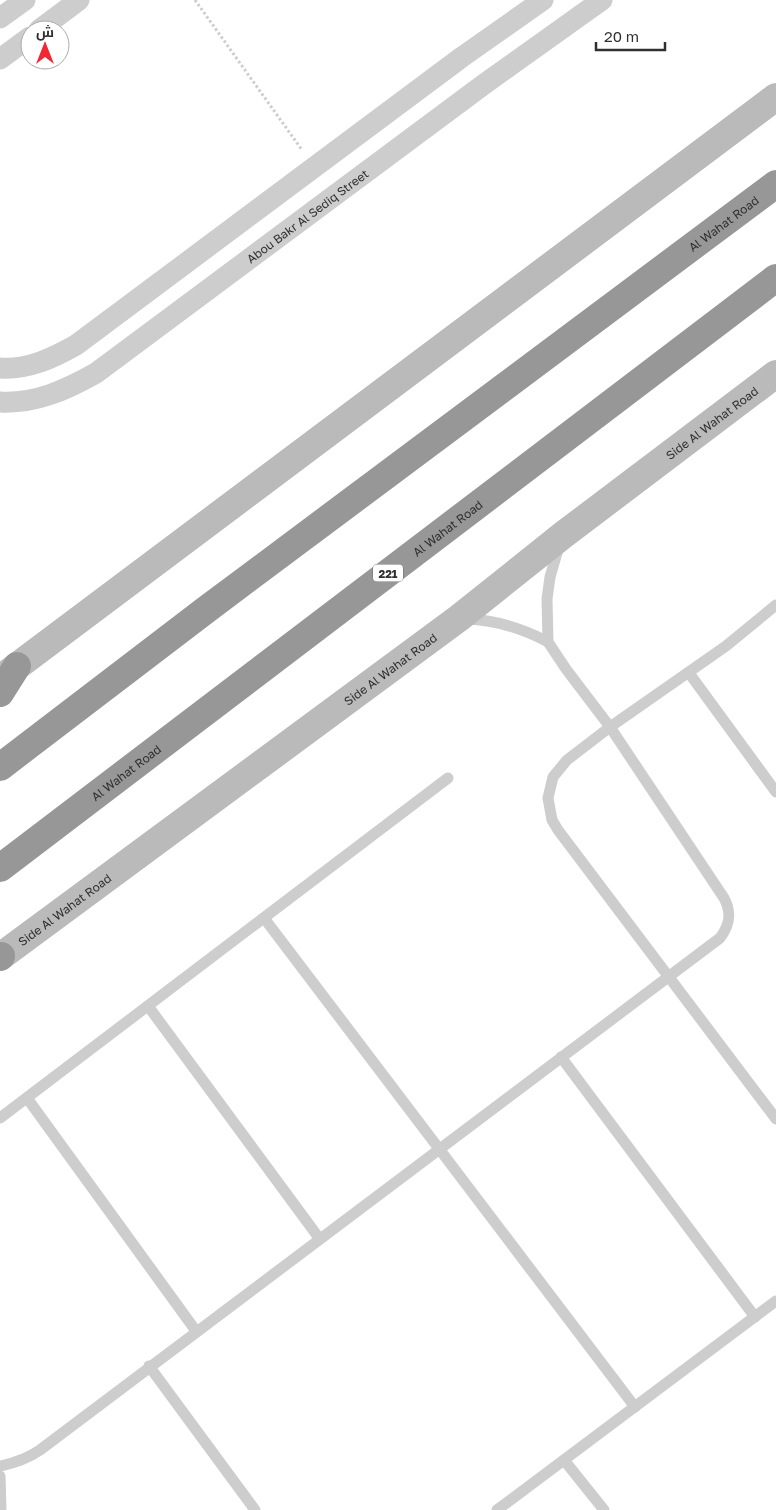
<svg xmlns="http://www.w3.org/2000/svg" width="776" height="1510" font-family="'Golos Text',Cairo,sans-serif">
<rect width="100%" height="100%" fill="#fff"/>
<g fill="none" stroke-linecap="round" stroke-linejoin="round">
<path stroke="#cdcdcd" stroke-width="3" stroke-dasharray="2.5 2.5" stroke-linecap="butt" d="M195 0 302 150"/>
<g stroke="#cdcdcd" stroke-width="11">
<path d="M776 605 726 646 610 727 567 760 553 777 548 798 552 820 558 830 776 1119"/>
<path d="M466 619C496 620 522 628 548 642"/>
<path d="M689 673 776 792"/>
<path d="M264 918 635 1407"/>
<path d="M148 1006 319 1238"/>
<path d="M561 1057 755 1317"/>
<path d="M27 1098 196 1331"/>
<path d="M0 1118 448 778"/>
<path d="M149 1366 255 1510"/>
<path d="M564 1460 604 1510"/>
<path d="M0 1466C15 1463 27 1459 40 1450L720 938C730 925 732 913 724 898L610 727 566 669 548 642 547 599 550 577 559 546"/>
<path d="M0 1476 1 1510"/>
<path d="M497 1510 776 1301"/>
</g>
<g stroke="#cdcdcd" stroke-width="21">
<path d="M0 18 25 0"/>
<path d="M39 30 79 0"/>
<path d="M0 59 30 37"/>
<path d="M0 368C28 370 53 358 76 345L462 57 543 0"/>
<path id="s1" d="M0 402C35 404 66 390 96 373L483 85 602 0"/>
</g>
<g stroke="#bababa" stroke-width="28">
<path d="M0 679 776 97"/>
<path id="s2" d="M0 957 459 618 563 535 776 374"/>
</g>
<g stroke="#979797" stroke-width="28">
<path d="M0 693 17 666"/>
<path id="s3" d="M0 767 207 609 776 184"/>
<path id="s4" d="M0 868 776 278"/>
<path d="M0 957 1 956"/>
</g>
</g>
<g text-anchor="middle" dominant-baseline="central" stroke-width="5" stroke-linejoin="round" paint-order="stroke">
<rect fill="#fff" stroke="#6e6e6e" stroke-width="1" x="373" y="564.5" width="30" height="17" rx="4"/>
<g font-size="11" font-weight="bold" fill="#303030">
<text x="388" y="573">221</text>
</g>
<g font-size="12" fill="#303030" stroke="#fff">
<text stroke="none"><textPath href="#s1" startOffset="365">Abou Bakr Al Sediq Street</textPath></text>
<text stroke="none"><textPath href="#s3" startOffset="905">Al Wahat Road</textPath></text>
<text stroke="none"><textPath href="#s2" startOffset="890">Side Al Wahat Road</textPath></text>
<text stroke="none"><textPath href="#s4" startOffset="562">Al Wahat Road</textPath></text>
<text stroke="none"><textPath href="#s2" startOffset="485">Side Al Wahat Road</textPath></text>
<text stroke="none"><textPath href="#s4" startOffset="158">Al Wahat Road</textPath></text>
<text stroke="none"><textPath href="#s2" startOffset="80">Side Al Wahat Road</textPath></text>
</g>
</g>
<g transform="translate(45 45)"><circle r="24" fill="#ffffff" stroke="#acacac"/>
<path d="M0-4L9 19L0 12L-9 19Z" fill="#f12834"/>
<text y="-8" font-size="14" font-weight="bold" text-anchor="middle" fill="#303030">ش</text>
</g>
<path d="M596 42v8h69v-8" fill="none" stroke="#303030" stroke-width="2.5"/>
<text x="604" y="42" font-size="15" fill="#303030" stroke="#ffffff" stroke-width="4" paint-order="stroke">20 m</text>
</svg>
